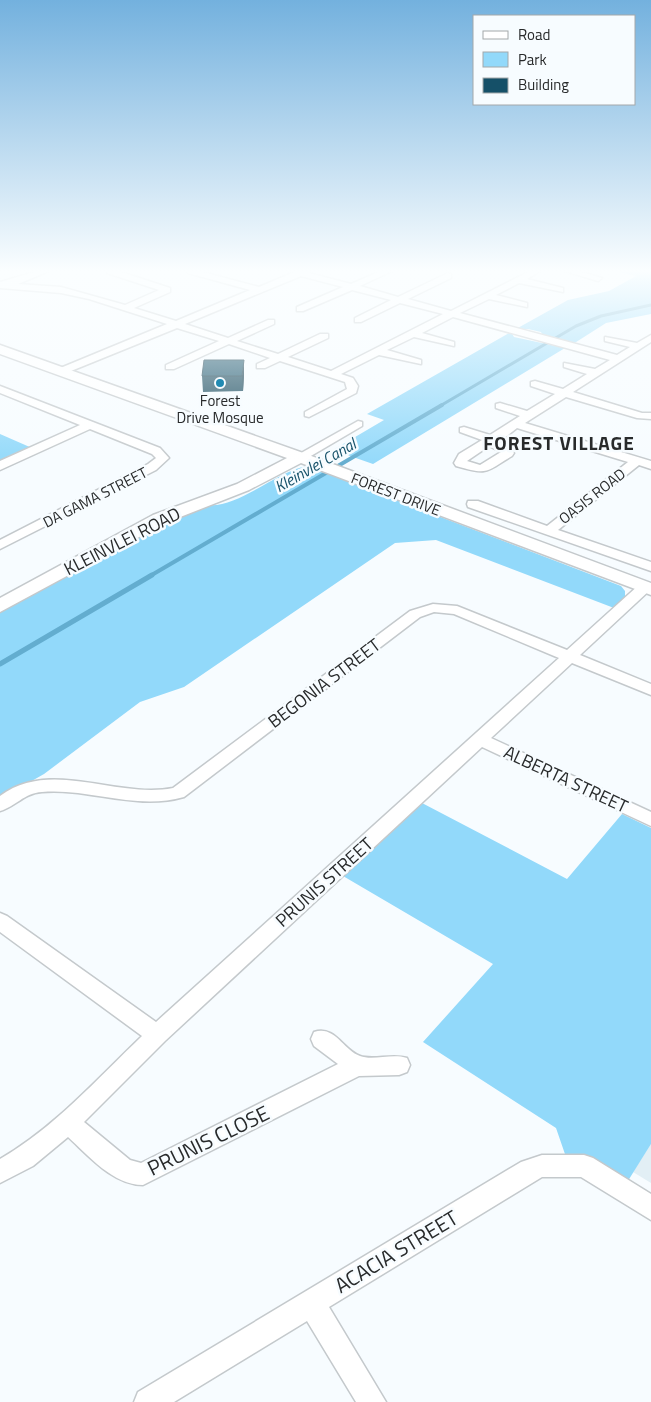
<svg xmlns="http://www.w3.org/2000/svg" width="651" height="1402" font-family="'Titillium Web',sans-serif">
<rect width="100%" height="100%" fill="#f7fcff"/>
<path fill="#e2eff5" d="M651 1144V1183L633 1172Z"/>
<g fill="#92d9fa">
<path d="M615 271H651V314L606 323 573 344 543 336 541 332 528 329H516L568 300 609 291 636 276Z"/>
<path d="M511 332 514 337 565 348 373 464 333 450 384 420 367 414Z"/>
<path d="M0 434 32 448 0 463Z"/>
<path d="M307 466 621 586 625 591V597L614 608 436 540 395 543 184 687 140 702 44 774 0 799V612L152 528 207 505C237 509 277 471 307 466Z"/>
<path d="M422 803 567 879 622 814 651 828V1144L626 1184 566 1157 556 1128 423 1042 493 964 343 876Z"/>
</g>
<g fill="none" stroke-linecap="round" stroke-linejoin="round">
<path stroke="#63adcf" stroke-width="3" d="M440 406 576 326 601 316 651 305"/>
<path stroke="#63adcf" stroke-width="4" d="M150 576 442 405"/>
<path stroke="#63adcf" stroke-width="5" d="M0 664 152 575"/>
<defs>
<g id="minor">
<path d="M38 271H49L18 284 61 287 125 305 159 290 107 273 106 271H118L170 288V292L134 308 176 321 250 290 188 273 187 271H199L259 287 297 271H310L309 273 351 284 381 271H392L360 286 398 297 448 273 451 274V278L408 299 451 311 530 271H540L527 279 563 288V292L519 283 496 295 527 303V307L489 299 460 313 617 355 630 347 605 341V337L637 343 651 335V342L573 392 642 413H651V419L637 418 566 397 525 423 651 461V469L639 465 558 530 651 562V571L468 507 467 504 468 501H478L547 526 628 462 517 428 499 442 509 445 514 453 512 456C484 473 488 475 456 466L454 463 459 454 482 440 460 432V428L464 427 490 435 520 416 496 408V404L500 403 527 411 555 394 531 386V382L535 381 563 389 587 374 564 367V363L595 369 610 360 453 317 422 333 454 342V346L414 337 387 350 421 360V364L379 355 341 374 353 378 358 386 356 393 309 417 305 416V412L347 389 345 382 280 361 265 368H257V364L270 358 229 344 174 369H166V365L219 341 177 328 66 373H58V369L167 324 89 299 61 293 0 288V282ZM301 276 343 287 297 307V311H303L352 290 391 300 355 318V322H361L400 303 443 314 331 371 288 357 328 338V334H320L278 354 237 341 274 324V320H268L228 338 185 324ZM489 446 501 452 480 465 467 461Z"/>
<path d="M565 271H578L602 278 598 281Z"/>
<path d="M0 386 160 448 169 458 156 470 0 549V540L148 464 156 458 152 454 90 429 0 470V461L80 425 0 393Z"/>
<path d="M358 421 362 422V426L304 460H296L294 457Z"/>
<path d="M645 583 650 584V590L580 655 651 684V695L572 663 491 738 651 812V826L482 747 165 1041 84 1122 130 1160 141 1163 338 1064 314 1046 311 1039 314 1032C335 1025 343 1050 360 1056 373 1061 392 1053 407 1058L410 1065 407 1072 399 1075 359 1076 143 1185C113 1185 89 1156 68 1137L33 1166 0 1183V1159C54 1128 97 1079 142 1036L0 932V913L7 916 156 1022 559 658 454 614 434 612 420 617 184 797C136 811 90 788 42 792 24 793 15 807 0 811V796C51 758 116 799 173 788L410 611 433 604 457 606 567 650 640 584Z"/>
<path d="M542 1155H584L593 1158 651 1194V1220L581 1177H542L329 1307 386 1402H356L307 1321 174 1402H134L138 1392 521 1162Z"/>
</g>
<path id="tertiary" d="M0 345 306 454 651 583V595L301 463 249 490 165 523 0 612V598L153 515 237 484 287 458 0 354Z"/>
</defs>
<use href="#minor" stroke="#c4c9cc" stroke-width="3"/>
<use href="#tertiary" stroke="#c4c9cc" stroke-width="3"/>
<use href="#minor" fill="#fff" fill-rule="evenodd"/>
<use href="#tertiary" fill="#fff" fill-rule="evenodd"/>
</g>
<path fill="#124559" d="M244 375 243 391 203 392 202 376Z"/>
<path fill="#0f3849" d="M244 360V375L243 391 242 376Z"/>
<path fill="#155068" stroke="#0f3849" d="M204 360H244L242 376H202Z"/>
<linearGradient id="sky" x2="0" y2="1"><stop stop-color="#73b1de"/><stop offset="0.58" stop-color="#fbfeff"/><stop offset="1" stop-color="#fbfeff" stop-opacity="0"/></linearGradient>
<rect width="651" height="467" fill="url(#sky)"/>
<circle fill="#218ab2" stroke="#f7fcff" stroke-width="2" cx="220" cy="383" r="5"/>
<g text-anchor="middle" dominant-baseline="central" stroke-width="5" stroke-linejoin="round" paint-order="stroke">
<g font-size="15" fill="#282a2b" stroke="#f7fcff">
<text x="220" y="400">Forest<tspan x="220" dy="17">Drive Mosque</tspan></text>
</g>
<g font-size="15" fill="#282a2b" stroke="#f7fcff">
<text transform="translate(396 494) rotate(21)">FOREST DRIVE</text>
<text transform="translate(592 496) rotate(-38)">OASIS ROAD</text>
<text transform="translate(95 497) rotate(-27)">DA GAMA STREET</text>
</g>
<g font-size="16" font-style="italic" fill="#18536b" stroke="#f7fcff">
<text transform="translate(315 465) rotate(-30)">Kleinvlei Canal</text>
</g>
<g font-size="18" fill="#282a2b" stroke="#f7fcff">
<text transform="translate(122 541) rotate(-27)">KLEINVLEI ROAD</text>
<text transform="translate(324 683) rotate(-37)">BEGONIA STREET</text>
<text transform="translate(566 779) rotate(25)">ALBERTA STREET</text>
<text transform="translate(324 882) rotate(-42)">PRUNIS STREET</text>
</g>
<g font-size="19" font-weight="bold" letter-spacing="1" fill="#282a2b" stroke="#f7fcff">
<text x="559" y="442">FOREST VILLAGE</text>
</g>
<g font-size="21" fill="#282a2b" stroke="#f7fcff">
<text transform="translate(208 1140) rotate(-26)">PRUNIS CLOSE</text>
<text transform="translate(396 1251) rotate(-31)">ACACIA STREET</text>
</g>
</g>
<rect x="473" y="15" width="162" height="90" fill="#f7fcff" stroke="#a4a8aa"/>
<rect x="483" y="31" width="25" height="8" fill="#ffffff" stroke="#a4a8aa"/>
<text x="518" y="40" font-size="15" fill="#282a2b">Road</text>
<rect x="483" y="52" width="25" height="15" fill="#92d9fa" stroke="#a4a8aa"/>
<text x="518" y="65" font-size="15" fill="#282a2b">Park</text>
<rect x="483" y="78" width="25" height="15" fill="#155068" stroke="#a4a8aa"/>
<text x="518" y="90" font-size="15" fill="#282a2b">Building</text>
</svg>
